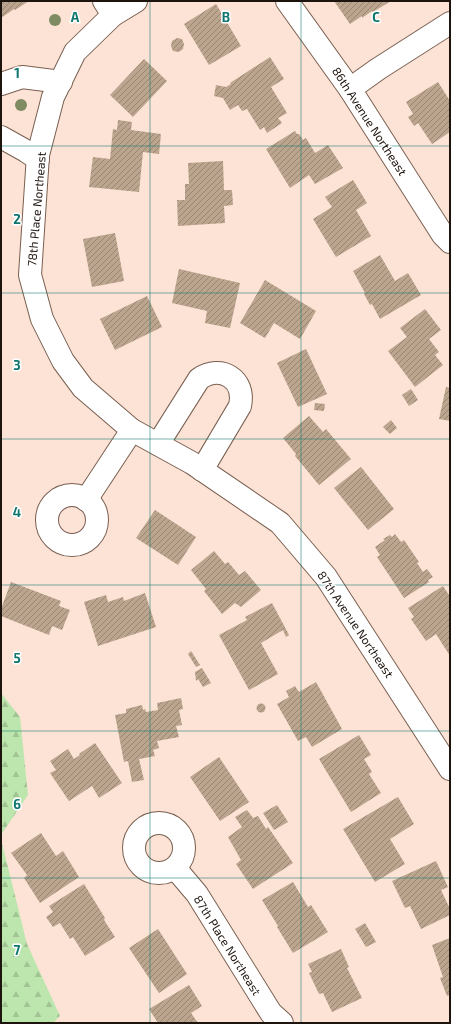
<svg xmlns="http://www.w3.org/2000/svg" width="451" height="1024" font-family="'Exo 2',sans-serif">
<defs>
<pattern id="forest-firs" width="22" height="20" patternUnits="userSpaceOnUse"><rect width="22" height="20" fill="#bde6ae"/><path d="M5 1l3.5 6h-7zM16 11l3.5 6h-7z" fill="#a2c494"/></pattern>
<pattern id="building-hatch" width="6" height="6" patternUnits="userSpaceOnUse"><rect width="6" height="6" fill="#bca58e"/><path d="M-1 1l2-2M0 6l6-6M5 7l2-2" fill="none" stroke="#988572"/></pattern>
</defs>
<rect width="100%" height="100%" fill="#fce3d5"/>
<g fill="url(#forest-firs)">
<path d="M1 693 20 717 28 795 1 835Z"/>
<path d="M1 839 27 944 60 1016 53 1023H1Z"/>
</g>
<g fill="url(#building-hatch)">
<path d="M1 1H29L15 10 14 9 1 18Z"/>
<path d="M334 1H391L373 12 372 11 362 18V16L350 24Z"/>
<path d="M216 4 241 46 209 65 184 24Z"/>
<path d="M177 38 182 39 184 44 183 49 179 52 173 51 171 46 172 41Z"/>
<path d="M270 57 284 79 271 87 287 113 278 118 282 123 267 133 264 127 260 130 247 109 242 111 238 105 230 110 223 98 214 96 216 85 226 87 231 84 230 83Z"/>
<path d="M144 59 167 81 133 117 110 95Z"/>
<path d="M438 82 450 101V132L432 144 418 123 414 126 408 117 413 114 406 102Z"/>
<path d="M118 120 132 122 131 130 161 134 159 154 143 152 139 192 89 187 93 157 110 159 113 129 117 130Z"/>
<path d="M295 131 297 134H299L303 140 306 138 315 153 328 145 343 168 315 184 309 175 290 188 266 149Z"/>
<path d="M223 161 224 190H232L233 205 224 206 225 223 178 226 177 200H185V184H189L188 163Z"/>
<path d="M353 180 367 203 356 210 371 236 336 257 313 219 332 207 325 197Z"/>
<path d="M115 233 124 281 92 287 83 239Z"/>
<path d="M380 255 395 281 408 273 421 295 380 319 372 304 370 305 364 294 365 293 353 271Z"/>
<path d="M179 269 240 283 230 328 205 323 207 311 172 303Z"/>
<path d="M265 280 316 311 300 339 274 323 265 338 240 323Z"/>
<path d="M147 296 162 327 115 350 100 319Z"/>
<path d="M425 309 441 330 429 339 439 352 435 355 443 365 415 387 388 351 407 337 400 328Z"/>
<path d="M306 349 327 394 298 407 277 363Z"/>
<path d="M446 387 450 388V421L439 419Z"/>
<path d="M411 389 418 400 409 406 402 395Z"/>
<path d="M315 403 325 404 324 411 314 410Z"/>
<path d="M309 416 323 432 326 429 351 459 319 485 295 456 296 454 283 438Z"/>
<path d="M391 420 397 428 390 434 383 427Z"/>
<path d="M361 467 394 509 368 530 334 488Z"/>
<path d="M155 510 196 537 178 565 136 538Z"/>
<path d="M395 534 401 542 404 540 419 562 417 563 423 572 427 569 433 577 428 580 429 582 404 598 377 557 380 555 375 547 385 540 383 539 390 535 392 537Z"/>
<path d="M214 551 225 564 228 562 239 575 245 571 261 590 241 607 235 603 222 614 204 591 206 589 191 570Z"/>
<path d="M11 582 61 601 59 606 70 610 62 630 52 626 49 635 1 616V609Z"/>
<path d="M443 586 449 595H450V656L436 634 426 641 411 619 414 617 408 608Z"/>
<path d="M145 593 156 627 98 646 84 602 106 595 108 602 123 597 124 601Z"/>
<path d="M272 603 289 635 286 637 283 630 261 643 278 674 249 690 219 635 247 620 245 617Z"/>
<path d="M191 651 200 665 196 667 188 654Z"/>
<path d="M202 668 211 683 203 687 198 679 196 681 195 672Z"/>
<path d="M316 682 342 729 312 747 306 737 298 741 277 704 289 697 286 691 295 686 299 692Z"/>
<path d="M181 698 183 709 179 710 182 725 176 726 179 737 157 741 159 748 153 750 155 756 139 759 144 780 132 782 128 761 124 762 115 715 126 713V709L142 705 143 710 145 709 146 712 158 710 157 703Z"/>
<circle cx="261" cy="708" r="4.5"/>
<path d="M359 735 371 755 364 759 372 772 369 774 381 793 351 812 319 759Z"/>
<path d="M95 743 122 783 99 798 92 786 69 801 50 773 56 770 50 761 68 749 74 759 80 755 79 754Z"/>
<path d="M219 757 249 802 220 821 190 777Z"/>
<path d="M398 797 414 824 390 839 405 864 375 882 343 829Z"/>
<path d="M277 805 288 822 274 830 263 813Z"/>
<path d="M247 810 253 818 258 816 266 829 268 827 293 863 253 889 236 864 241 860 228 837 242 827 235 817Z"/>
<path d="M41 833 56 856 63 851 79 877 40 903 24 878 27 875 11 853Z"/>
<path d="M436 861 448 887 441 890 450 909V915L421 929 410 906 405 908 392 881Z"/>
<path d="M293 882 308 907 311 905 328 932 293 953 277 927 278 926 262 900Z"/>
<path d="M84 884 105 918 104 920 115 937 85 956 73 937 70 939 60 923 53 927 46 917 53 912 49 906Z"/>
<path d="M365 923 376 942 366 947 355 929Z"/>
<path d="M158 929 187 974 159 993 129 948Z"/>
<path d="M450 938V995L447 996 440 978 443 977 432 945Z"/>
<path d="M341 949 349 967 347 968 362 998 332 1012 323 993 319 994 309 973 312 972 308 964Z"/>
<path d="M189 985 202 1006 191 1013 198 1023H158L149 1009Z"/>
</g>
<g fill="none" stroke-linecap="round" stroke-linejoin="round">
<defs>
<g id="minor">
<path d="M104 1 113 15 75 52 53 97 38 155 30 275 42 319 63 361 83 388 132 430 192 463 280 523 326 577 450 769"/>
<path d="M287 1 350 89 443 235 450 242"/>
<path d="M113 15 136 1"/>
<path d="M1 84 22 77 61 82"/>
<path d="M350 89 378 69 450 23"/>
<path d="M1 137 26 151 38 159"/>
<path d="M158 444 199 379C221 364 246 379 240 406L202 470"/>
<circle cx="72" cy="520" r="25"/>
<path d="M86 500 132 430"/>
<circle cx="159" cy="848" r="25"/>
<path d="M175 868 197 894 271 1013 282 1023"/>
</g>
</defs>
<use href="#minor" stroke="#795f50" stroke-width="24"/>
<use href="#minor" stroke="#fff" stroke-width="22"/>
</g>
<g fill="#7f8b60">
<circle cx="55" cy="20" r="6"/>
<circle cx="21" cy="105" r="6"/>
</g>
<path fill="none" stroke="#0f766e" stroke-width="1" stroke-opacity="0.55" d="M150 1V1023M301 1V1023M1 146H450M1 293H450M1 439H450M1 585H450M1 731H450M1 878H450"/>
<g text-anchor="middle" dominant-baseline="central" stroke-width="3" stroke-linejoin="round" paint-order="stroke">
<g font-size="12" fill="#1e140e" stroke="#fff">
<text transform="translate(370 121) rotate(57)">86th Avenue Northeast</text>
<text transform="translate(36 209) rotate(-85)">78th Place Northeast</text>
<text transform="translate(356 624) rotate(56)">87th Avenue Northeast</text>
<text transform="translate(228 945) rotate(58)">87th Place Northeast</text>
</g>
</g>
<g font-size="13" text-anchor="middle" font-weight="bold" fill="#0f766e" stroke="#fff" stroke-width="3" stroke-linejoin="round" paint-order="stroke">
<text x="75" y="22">A</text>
<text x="226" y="22">B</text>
<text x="376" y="22">C</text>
<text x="17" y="78">1</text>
<text x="17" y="224">2</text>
<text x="17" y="370">3</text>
<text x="17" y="517">4</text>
<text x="17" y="663">5</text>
<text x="17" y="809">6</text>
<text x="17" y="955">7</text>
</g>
<rect width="451" height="1024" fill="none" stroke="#1e140e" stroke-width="4"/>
</svg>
